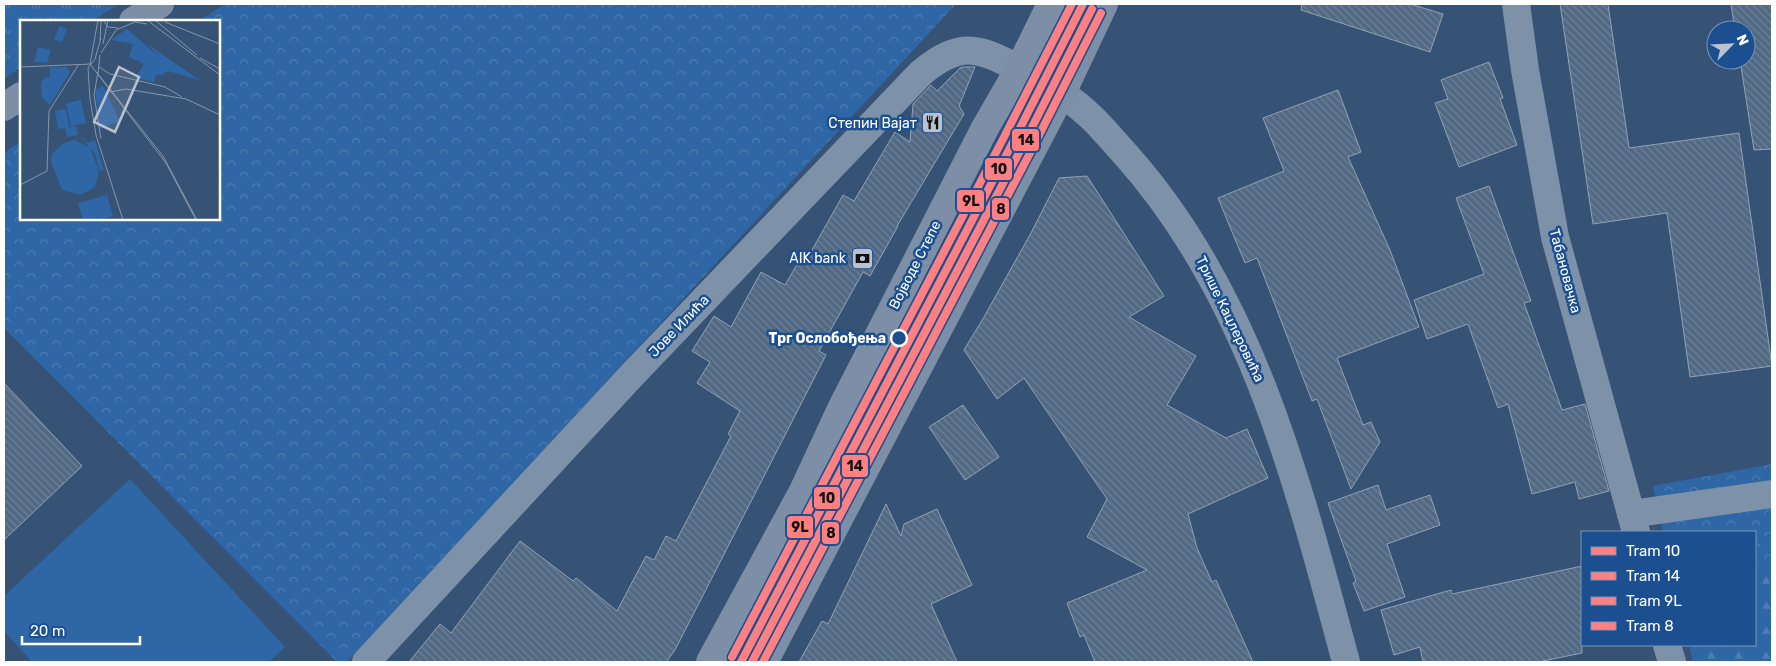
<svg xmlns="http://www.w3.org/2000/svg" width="1776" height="666" font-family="Rubik,sans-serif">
<defs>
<pattern id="grass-tufts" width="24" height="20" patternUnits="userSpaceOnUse" patternTransform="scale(1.25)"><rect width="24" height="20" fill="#2f66a5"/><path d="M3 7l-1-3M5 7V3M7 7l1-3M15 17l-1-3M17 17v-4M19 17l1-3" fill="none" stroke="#4e7db2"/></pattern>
<pattern id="forest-firs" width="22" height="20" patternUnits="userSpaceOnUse" patternTransform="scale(1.25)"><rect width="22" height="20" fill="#2f66a5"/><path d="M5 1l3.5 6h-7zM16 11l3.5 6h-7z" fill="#4e7db2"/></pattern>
<pattern id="park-crowns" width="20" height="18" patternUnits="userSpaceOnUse" patternTransform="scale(1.25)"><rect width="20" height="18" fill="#2f66a5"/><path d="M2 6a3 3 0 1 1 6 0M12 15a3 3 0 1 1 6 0" fill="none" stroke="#4e7db2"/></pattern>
<pattern id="building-back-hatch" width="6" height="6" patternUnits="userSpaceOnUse" patternTransform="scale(1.25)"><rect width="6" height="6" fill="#526984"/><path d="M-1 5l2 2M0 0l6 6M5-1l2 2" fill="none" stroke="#6c8096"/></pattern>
</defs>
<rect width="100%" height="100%" fill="#365274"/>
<path fill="url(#grass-tufts)" d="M4 4H119L92 21H21V67L4 79Z"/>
<path fill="url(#forest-firs)" d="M1755 558 1772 581V662H1693L1689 645H1755Z"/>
<g fill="url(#park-crowns)">
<path d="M225 4H956L347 662H337L4 328V153L21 141V219H219V21H199Z"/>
<path d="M1772 464V581L1755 558V532H1663L1653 486Z"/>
</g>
<path fill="#2f66a5" d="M130 479 285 647 269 662H32L4 631V596Z"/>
<g fill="url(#building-back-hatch)" stroke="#92a2b6">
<path d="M1302 4H1410L1443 14 1430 52 1301 10Z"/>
<path d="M1560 4H1608L1629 148 1739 133 1772 366 1690 377 1667 213 1593 224Z"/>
<path d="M1731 4H1772V149L1754 150 1740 60H1746V30H1735Z"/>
<path d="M1489 62 1503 98 1500 99 1517 145 1459 167 1435 103 1448 99 1441 80Z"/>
<path d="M964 67H975L959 106 964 114 897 226H898L870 276 863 272 819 351 826 355 675 650 666 662H409L440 624 451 633 520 541 573 581 576 578 617 611 646 556 654 560 666 536 676 541 731 436 728 434 740 411 697 383 710 362 692 351 714 316 731 327 761 272 785 285 802 256 807 259 843 195 854 201 895 132 910 142 913 104 931 85 937 91 960 68Z"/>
<path d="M1338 90 1361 152 1348 157 1390 250 1419 327 1337 358 1363 425 1371 422 1380 442 1351 489 1317 399 1312 401 1257 258 1245 263 1218 198 1284 171 1263 118Z"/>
<path d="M1087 176 1164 296 1129 317 1196 356 1167 405 1226 438 1247 429 1268 478 1188 514 1197 548 1212 582 1216 580 1253 662H1095L1084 635 1080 637 1067 603 1147 570 1087 537 1107 499 1024 378 997 399 964 350 984 317 1031 233 1059 178Z"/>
<path d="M1489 186 1531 301 1524 303 1562 410 1585 404 1609 491 1579 499 1575 482 1532 494 1508 404 1498 408 1468 324 1427 339 1414 300 1484 274 1456 198Z"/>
<path d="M4 383 82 466 4 540Z"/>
<path d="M963 405 999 457 965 480 929 427Z"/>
<path d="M1378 485 1386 510 1430 495 1440 525 1387 544 1405 597 1364 611 1353 583 1356 581 1328 503Z"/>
<path d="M886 504 901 536 904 524 937 509 972 585 931 604 957 662H799L822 621 828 624Z"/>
<path d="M1582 566V653L1538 662H1423L1420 647 1394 655 1381 610 1451 590 1452 594Z"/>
</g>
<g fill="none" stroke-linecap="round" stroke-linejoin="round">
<g stroke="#7d92a8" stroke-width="28">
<path d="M1516 4 1525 70 1555 237 1636 532"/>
<path d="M1631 514 1772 494"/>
<path d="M1667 645 1672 662"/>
<path d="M366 662 632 375 921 73C964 37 983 50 1027 73 1050 85 1072 99 1090 116 1103 128 1114 142 1126 155 1252 296 1298 484 1346 662"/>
</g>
<g stroke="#7d8ea7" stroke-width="28">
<path d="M133 21 160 4"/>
<path d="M4 107 21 96"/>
<path d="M710 662 803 491 842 407 985 128 1019 69 1051 4"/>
<path d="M764 662 1062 93 1104 4"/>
</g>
<defs>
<path id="tram-1" d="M741 662 1012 144 1083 4"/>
<path id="tram-2" d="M752 662 1021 149 1092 9"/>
<path id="tram-3" d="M732 657 1003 139 1072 4"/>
<path id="tram-4" d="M763 662 1030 153 1101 13"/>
</defs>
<use href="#tram-1" stroke="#1b4f8f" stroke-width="11"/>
<use href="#tram-2" stroke="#1b4f8f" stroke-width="11"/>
<use href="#tram-3" stroke="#1b4f8f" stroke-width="11"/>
<use href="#tram-4" stroke="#1b4f8f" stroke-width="11"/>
<use href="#tram-1" stroke="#ff8083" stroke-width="8"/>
<use href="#tram-2" stroke="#ff8083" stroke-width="8"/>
<use href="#tram-3" stroke="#ff8083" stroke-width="8"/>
<use href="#tram-4" stroke="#ff8083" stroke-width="8"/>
</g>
<defs>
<symbol id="restaurant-square" viewBox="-11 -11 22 22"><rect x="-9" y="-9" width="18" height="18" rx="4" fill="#b9c2ce" stroke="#1b4f8f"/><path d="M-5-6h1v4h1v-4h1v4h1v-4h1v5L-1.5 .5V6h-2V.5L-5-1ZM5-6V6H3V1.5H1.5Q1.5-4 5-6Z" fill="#111"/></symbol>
<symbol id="bank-square" viewBox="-11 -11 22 22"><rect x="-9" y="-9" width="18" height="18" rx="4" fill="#b9c2ce" stroke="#1b4f8f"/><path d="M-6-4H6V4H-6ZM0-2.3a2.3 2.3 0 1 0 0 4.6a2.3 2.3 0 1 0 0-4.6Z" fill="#111"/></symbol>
</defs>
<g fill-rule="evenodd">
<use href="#restaurant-square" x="920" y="110" width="25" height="25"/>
<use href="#bank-square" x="850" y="246" width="25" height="25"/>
</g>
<circle fill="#1b4f8f" stroke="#fff" stroke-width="2.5" cx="899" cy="338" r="8"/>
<g text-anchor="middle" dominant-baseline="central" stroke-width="5" stroke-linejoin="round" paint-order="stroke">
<g font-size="14" fill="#fff" stroke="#1b4f8f" text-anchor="end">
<text x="917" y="123">Степин Вајат</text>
<text x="846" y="258">AIK bank</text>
</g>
<g font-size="14" fill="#fff" stroke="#1b4f8f">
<text transform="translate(915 265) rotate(-63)">Војводе Степе</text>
<text transform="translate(1565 271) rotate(75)">Табановачка</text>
<text transform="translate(1230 319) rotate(64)">Трише Кацлеровића</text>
<text transform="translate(679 326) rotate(-46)">Јове Илића</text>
</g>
<g font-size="14" font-weight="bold" fill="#fff" stroke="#1b4f8f" text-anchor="end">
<text x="886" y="338">Трг Ослобођења</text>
</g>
</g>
<g transform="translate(20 20)">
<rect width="200" height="200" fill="#365274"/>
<path d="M39 6 47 9 42 22 34 20ZM126 23 172 55 182 61 148 51 143 55V40ZM61 115 66 123 75 120 84 150 80 151 75 134 62 119Z" fill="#2f66a5"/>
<path d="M107 9 143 40V55H136L134 62 115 58 124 44 109 37 113 24 91 20Z" fill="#2f66a5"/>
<path d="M29 47H47L50 52 30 85 22 78 21 63 25 57H30ZM83 66 100 101 80 109 75 70Z" fill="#2f66a5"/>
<path d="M18 27 31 30 27 43 14 42ZM61 80 66 103 51 106 46 83ZM46 89 49 107 56 106 58 115 47 117 45 108 38 109 35 91ZM55 120 70 128 79 151 75 167 60 175 42 170 31 142 32 134 42 124ZM87 175 93 196 79 200 76 190 78 200H63L58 183Z" fill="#2f66a5"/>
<path fill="none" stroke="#8697ac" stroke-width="1" d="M78 0 70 44 146 143 176 200M83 0 88 7 98 8M127 0 200 55M135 0 177 35M145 2 200 24M81 18 75 39 68 48 70 79 76 115 103 200M80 20 81 0M83 24 88 0M81 33 96 10 115 2 127 4M180 38 200 49M0 47 71 44M79 47 90 54 145 67 162 77M78 52 74 75 81 119M78 53 80 35M78 54 143 136 177 200M90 72 106 69 166 79 200 95M0 165 27 151 29 91 59 44"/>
<path fill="#b9c2ce" fill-opacity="0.15" stroke="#b9c2ce" stroke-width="2.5" d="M99 47 119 57 95 112 74 102Z"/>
<rect width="200" height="200" fill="none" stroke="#fff" stroke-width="2.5"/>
</g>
<g stroke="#1b4f8f" stroke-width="2">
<rect x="1011" y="128" width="29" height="24" rx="5" fill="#ff8083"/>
<rect x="984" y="157" width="29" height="24" rx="5" fill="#ff8083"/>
<rect x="956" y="189" width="29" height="24" rx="5" fill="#ff8083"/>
<rect x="991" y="197" width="19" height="24" rx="5" fill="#ff8083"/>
<rect x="841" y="454" width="28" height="24" rx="5" fill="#ff8083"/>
<rect x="813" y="486" width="28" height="24" rx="5" fill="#ff8083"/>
<rect x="786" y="515" width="28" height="24" rx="5" fill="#ff8083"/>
<rect x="821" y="521" width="19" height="24" rx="5" fill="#ff8083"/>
</g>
<g font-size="14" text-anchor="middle" font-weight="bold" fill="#111">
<text x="1026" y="145">14</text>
<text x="999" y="174">10</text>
<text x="971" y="206">9L</text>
<text x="1001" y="214">8</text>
<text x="855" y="471">14</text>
<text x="827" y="503">10</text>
<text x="800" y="532">9L</text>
<text x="831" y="538">8</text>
</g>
<rect width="1776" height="666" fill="none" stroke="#ffffff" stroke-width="10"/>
<rect x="1581" y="531" width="175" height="115" fill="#1b4f8f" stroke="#7695bc"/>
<rect x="1591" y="547" width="25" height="8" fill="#ff8083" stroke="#7695bc"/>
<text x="1626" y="556" font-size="15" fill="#ffffff">Tram 10</text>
<rect x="1591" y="572" width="25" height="8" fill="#ff8083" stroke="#7695bc"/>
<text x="1626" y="581" font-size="15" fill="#ffffff">Tram 14</text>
<rect x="1591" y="597" width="25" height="8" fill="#ff8083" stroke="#7695bc"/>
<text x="1626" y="606" font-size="15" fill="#ffffff">Tram 9L</text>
<rect x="1591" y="622" width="25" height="8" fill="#ff8083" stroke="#7695bc"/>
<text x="1626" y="631" font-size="15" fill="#ffffff">Tram 8</text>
<g transform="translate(1731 45) rotate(66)"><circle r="24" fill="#1b4f8f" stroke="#7695bc"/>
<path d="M0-4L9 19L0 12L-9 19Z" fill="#b9c2ce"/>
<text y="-8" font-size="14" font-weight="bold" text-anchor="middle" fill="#ffffff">N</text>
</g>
<path d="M22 636v8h118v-8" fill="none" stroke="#ffffff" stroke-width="2.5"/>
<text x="30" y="636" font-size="15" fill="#ffffff" stroke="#1b4f8f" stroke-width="4" paint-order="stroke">20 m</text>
</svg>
